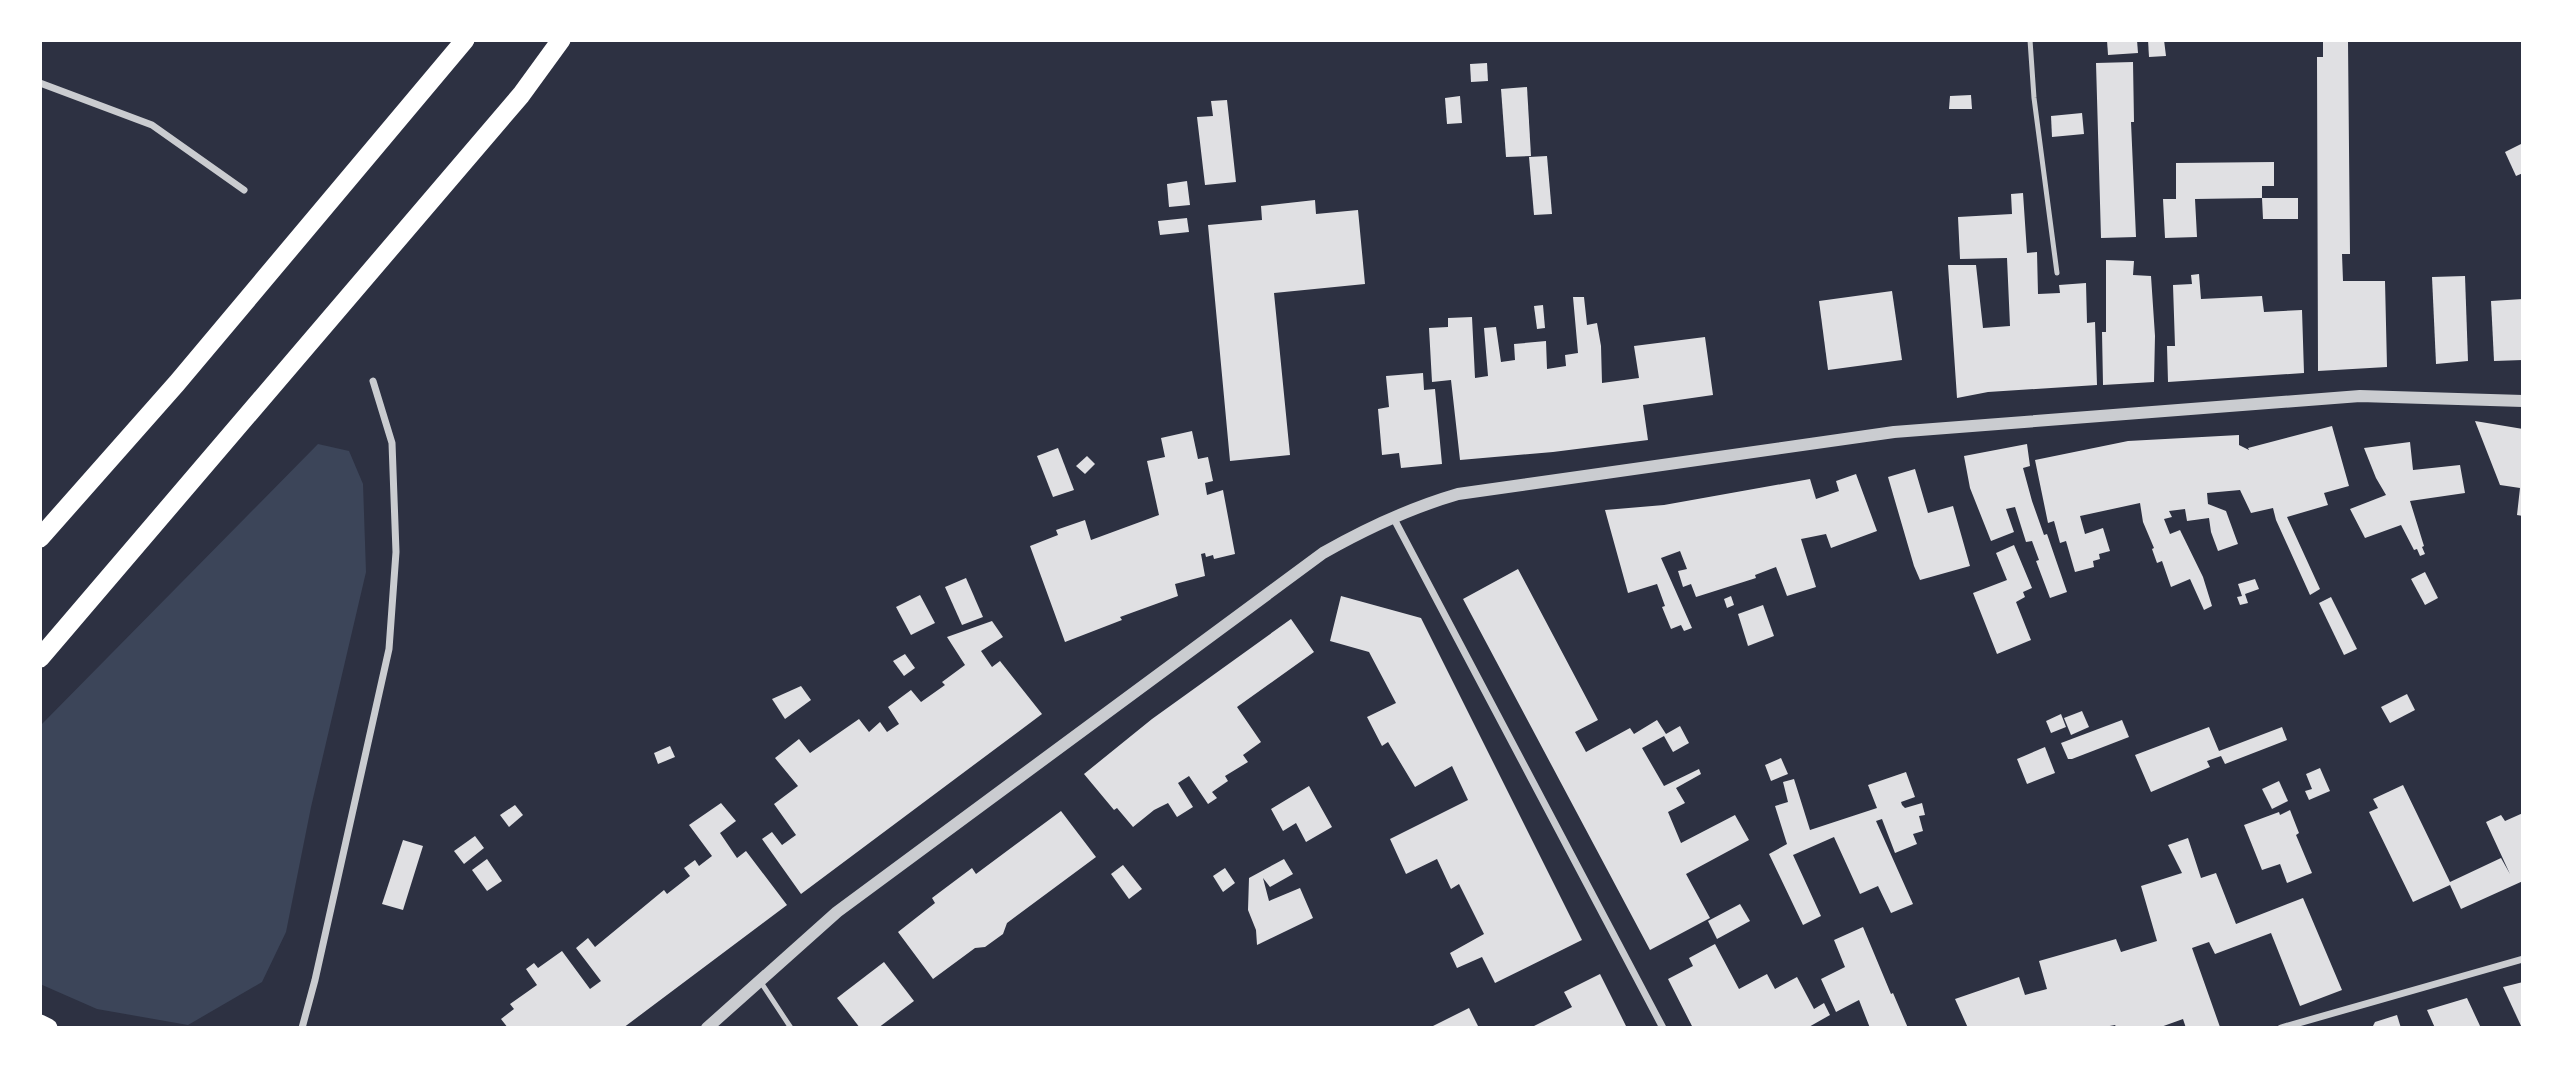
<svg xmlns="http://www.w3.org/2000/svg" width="2563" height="1068" font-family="'IBM Plex Serif',serif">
<rect width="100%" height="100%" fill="#2d3142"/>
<path fill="#3c4559" d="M318 444 349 451 363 484 366 572 311 807 286 932 262 982 188 1025 97 1009 40 984V726Z"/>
<g fill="#e0e0e3">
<path d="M2107 40H2137L2138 53 2108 55Z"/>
<path d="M2148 40H2164L2166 56 2149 57Z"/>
<path d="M2323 41 2348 42 2350 254H2342L2343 281H2385L2387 367 2318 371 2317 57H2323Z"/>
<path d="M2133 62 2134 122H2131L2136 237 2101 238 2096 63Z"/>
<path d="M1487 63 1488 81 1471 82 1470 64Z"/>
<path d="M1527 87 1531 156 1506 157 1501 89Z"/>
<path d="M1971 95 1972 109H1949L1950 96Z"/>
<path d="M1460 96 1462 123 1447 124 1445 98Z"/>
<path d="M1227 100 1236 182 1205 185 1197 117 1213 116 1211 101Z"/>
<path d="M2082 113 2084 134 2052 137 2051 116Z"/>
<path d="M2523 143V173L2516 176 2505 152Z"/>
<path d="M1547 156 1552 214 1534 215 1529 157Z"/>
<path d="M2274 162V186H2262V198H2298V219H2263L2262 198 2195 199 2197 237 2165 238 2163 199H2176V163Z"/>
<path d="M1187 181 1190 205 1169 207 1167 184Z"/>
<path d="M2023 193 2027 253 2037 252 2038 294 2060 293 2059 285 2086 283 2087 323 2095 322 2097 385 1988 392 1957 398 1948 265H1976L1983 328 2010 326 2007 258 1960 259 1958 217 2012 214 2011 194Z"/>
<path d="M1315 200 1316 214 1358 210 1365 284 1274 293 1290 455 1230 461 1208 225 1262 220 1261 206Z"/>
<path d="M1187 218 1189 232 1160 235 1158 221Z"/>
<path d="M2106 260 2134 261 2133 275 2151 276 2155 336 2154 382 2103 385 2102 332H2106Z"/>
<path d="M2199 274 2201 299 2262 296 2264 312 2302 310 2304 373 2168 382 2167 346H2175L2173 285 2192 284 2191 275Z"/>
<path d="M2465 276 2468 361 2436 364 2432 277Z"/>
<path d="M1892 291 1902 360 1828 370 1819 301Z"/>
<path d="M1573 297H1584L1587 325 1597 323 1601 346 1602 383 1639 378 1634 346 1705 337 1713 395 1643 405 1648 440 1553 452 1460 460 1451 380 1432 382 1429 328 1448 327V318L1472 317 1475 378 1488 376 1484 328 1496 327 1501 362 1515 360 1514 344 1546 341 1547 369 1566 366 1565 355 1578 353Z"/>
<path d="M2523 299V360L2494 361 2491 301Z"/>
<path d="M1543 305 1545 328 1537 329 1534 306Z"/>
<path d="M1423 373 1424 390 1435 389 1442 464 1401 468 1399 453 1382 455 1378 409 1389 407 1386 376Z"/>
<path d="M2475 421 2523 429V516L2517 515 2520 488 2500 485Z"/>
<path d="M2332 426 2349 486 2324 493 2328 505 2287 517 2320 589 2310 595 2276 520 2273 508 2251 513 2240 490 2207 493 2208 504 2226 511 2238 544 2218 551 2211 532 2209 518 2187 521 2185 509 2169 511 2172 517 2164 519 2170 534 2180 530 2203 577 2212 606 2204 610 2190 579 2171 587 2162 561 2157 563 2152 549 2154 548 2143 522 2140 503 2080 516 2085 534 2103 528 2110 551 2099 554 2100 559 2093 561 2094 567 2075 572 2066 541 2060 543 2054 521 2048 523 2035 460 2128 441 2239 435V445L2249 450 2248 448Z"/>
<path d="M1192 431 1198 459 1208 457 1213 481 1205 483 1207 495 1223 490 1235 554 1214 559 1213 555 1206 557 1205 553 1201 554 1205 576 1175 584 1178 596 1120 617 1122 620 1065 642 1030 546 1058 535 1056 530 1085 520 1091 540 1159 515 1147 461 1165 457 1161 438Z"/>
<path d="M2410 442 2413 470 2460 465 2465 493 2410 501 2424 546 2422 547 2425 554 2420 556 2417 549 2414 550 2401 525 2365 538 2350 509 2386 495 2376 478 2364 448Z"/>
<path d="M2027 444 2030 466 2023 468 2032 501 2044 535 2047 534 2067 592 2050 598 2036 561 2039 560 2032 541 2026 542 2015 507 2006 509 2014 532 1991 541 1970 488 1964 456Z"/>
<path d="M1058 448 1074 490 1053 497 1037 456Z"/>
<path d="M1087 456 1095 464 1085 474 1076 466Z"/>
<path d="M1915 469 1928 513 1953 506 1970 566 1920 580 1914 566 1888 477Z"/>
<path d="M1856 474 1877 531 1831 548 1826 534 1801 539 1816 587 1787 596 1776 567 1755 575 1756 578 1696 597 1691 584 1683 587 1678 571 1687 569 1680 551 1661 558 1692 628 1684 631 1681 625 1671 629 1662 607 1665 606 1657 584 1628 593 1605 510 1664 505 1810 479 1816 499 1839 491 1836 481Z"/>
<path d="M2014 545 2032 588 2023 592 2025 597 2016 602 2031 640 1997 654 1973 593 2007 580 1996 553Z"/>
<path d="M1518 569 1598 720 1575 732 1586 752 1630 728 1634 734 1657 720 1666 734 1680 726 1689 743 1673 752 1664 736 1642 748 1664 786 1699 769 1701 774 1676 788 1685 803 1668 812 1681 843 1735 815 1749 840 1686 874 1710 918 1650 950 1463 599Z"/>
<path d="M2425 572 2438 598 2425 605 2411 579Z"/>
<path d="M966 578 983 617 962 625 945 587Z"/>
<path d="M2255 579 2259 589 2245 594 2248 603 2240 605 2237 597 2242 596 2238 584Z"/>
<path d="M920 595 935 623 911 635 896 607Z"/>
<path d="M1341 596 1421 618 1582 940 1495 983 1482 957 1457 968 1450 953 1484 934 1459 884 1451 889 1437 859 1406 874 1390 839 1468 800 1452 766 1415 787 1388 742 1382 746 1367 717 1396 703 1369 652 1330 641Z"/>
<path d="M1731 596 1734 605 1727 608 1724 599Z"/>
<path d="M2331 597 2357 649 2344 655 2319 603Z"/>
<path d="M1763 605 1774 636 1748 646 1738 614Z"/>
<path d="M1291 619 1314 652 1237 707 1261 742 1243 755 1248 762 1225 776 1228 781 1212 792 1217 798 1208 804 1189 776 1178 783 1193 807 1177 817 1168 803 1154 810 1133 827 1117 808 1114 810 1084 774 1152 719Z"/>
<path d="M992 621 1003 637 981 651 992 667 1000 661 1042 714 801 894 762 839 772 832 782 845 796 835 774 804 798 786 775 758 799 739 810 753 859 719 869 732 880 722 887 732 899 724 888 707 911 690 921 702 945 685 942 682 965 665 947 637Z"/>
<path d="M905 654 915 668 904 676 893 661Z"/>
<path d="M801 686 811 700 785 719 772 699Z"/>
<path d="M2407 694 2415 710 2390 723 2381 707Z"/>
<path d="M2082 711 2089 727 2071 735 2064 718Z"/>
<path d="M2061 714 2066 727 2051 733 2046 721Z"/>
<path d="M2122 720 2129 737 2072 759H2068L2061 743Z"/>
<path d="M2209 727 2219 751 2282 727 2287 740 2225 764 2221 756 2207 761 2210 767 2151 792 2135 755Z"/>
<path d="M670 746 675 757 658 764 654 753Z"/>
<path d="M2045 747 2055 773 2027 784 2017 759Z"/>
<path d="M1781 758 1788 774 1771 781 1765 765Z"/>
<path d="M2320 768 2330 791 2309 800 2305 791 2312 789 2306 774Z"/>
<path d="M1906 772 1915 797 1901 802 1902 805 1905 808 1922 803 1925 815 1919 816 1923 831 1913 834 1917 844 1895 853 1882 819 1876 821 1913 904 1891 913 1878 886 1860 894 1834 837 1793 855 1821 916 1803 925 1769 854 1787 844 1775 806 1788 802 1783 782 1794 779 1810 830 1877 808 1868 785Z"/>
<path d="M2279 781 2288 801 2272 809 2262 789Z"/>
<path d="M2403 785 2450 882 2501 858 2510 874 2486 822 2501 815 2505 821 2523 813V881L2461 909 2450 885 2413 902 2369 812 2378 808 2373 799Z"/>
<path d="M1309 786 1332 827 1306 842 1296 823 1283 831 1271 809Z"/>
<path d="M721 803 736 821 720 833 737 858 746 851 787 905 623 1028H508L501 1019 514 1009 510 1004 537 985 526 969 534 963 538 968 562 951 590 989 601 981 576 948 588 938 595 947 664 890 667 894 690 876 684 868 695 860 699 866 712 856 689 825Z"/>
<path d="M515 805 523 815 509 827 500 815Z"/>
<path d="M2290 810 2299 833 2296 835 2312 873 2287 883 2280 864 2262 870 2244 825 2279 812 2280 815Z"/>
<path d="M1061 811 1096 857 1007 923 1003 934 985 947 975 948 933 979 898 932 935 903 932 898 972 868 976 874Z"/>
<path d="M475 836 484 848 464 864 454 851Z"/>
<path d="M2188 838 2201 878 2216 873 2236 924 2303 898 2342 990 2300 1006 2271 933 2215 954 2209 942 2192 948 2220 1027 2186 1028 2183 1019 2158 1028H2117L2115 1025 2099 1028H1968L1955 999 2019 977 2025 995 2047 989 2039 961 2116 939 2121 952 2157 941 2141 886 2182 873 2168 845Z"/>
<path d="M403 840 423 846 403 910 382 904Z"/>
<path d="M487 859 502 881 487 891 472 870Z"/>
<path d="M1284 859 1293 874 1270 887 1263 878 1269 901 1300 888 1313 918 1257 945 1256 930 1248 910 1249 878Z"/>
<path d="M1123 865 1142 889 1129 899 1111 874Z"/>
<path d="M1225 868 1235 883 1223 892 1213 876Z"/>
<path d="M1740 904 1750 921 1717 939 1708 921Z"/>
<path d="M1863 927 1891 994 1893 993 1908 1028H1870L1859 1000 1836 1012 1821 979 1845 967 1834 940Z"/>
<path d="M1715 944 1739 989 1767 974 1775 989 1797 977 1814 1009 1824 1003 1830 1015 1807 1028H1693L1668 979 1693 966 1689 958Z"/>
<path d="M884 962 914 1001 878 1028H860L837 998Z"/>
<path d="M1600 974 1627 1028H1530L1572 1007 1564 992Z"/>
<path d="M2523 982V1028H2522L2503 987Z"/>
<path d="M2467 998 2481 1028H2435L2427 1010Z"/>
<path d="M1469 1008 1479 1028H1429Z"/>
<path d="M2397 1015 2401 1028H2372L2375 1022Z"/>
</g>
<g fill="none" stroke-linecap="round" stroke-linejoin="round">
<g stroke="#caccd0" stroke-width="5">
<path d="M2030 40 2034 98 2057 273"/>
<path d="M760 981 791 1028"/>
</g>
<g stroke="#caccd0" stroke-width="7">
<path d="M40 83 152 125 244 190"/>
<path d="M1393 517 1663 1028"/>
<path d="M302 1028 315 980 389 649 396 552 392 443 373 381"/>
<path d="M2281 1028 2523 959"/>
</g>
<path stroke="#caccd0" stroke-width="12" d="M707 1028 837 912 1323 553C1367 528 1410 508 1458 494L1894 432 2360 396 2523 401"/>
<g stroke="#fff" stroke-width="19">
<path d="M40 538 177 383 465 40"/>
<path d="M40 658 521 95 561 40"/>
<path d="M40 1024 48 1028"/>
</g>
</g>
<rect width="2563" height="1068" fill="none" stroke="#ffffff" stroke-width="84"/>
</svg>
